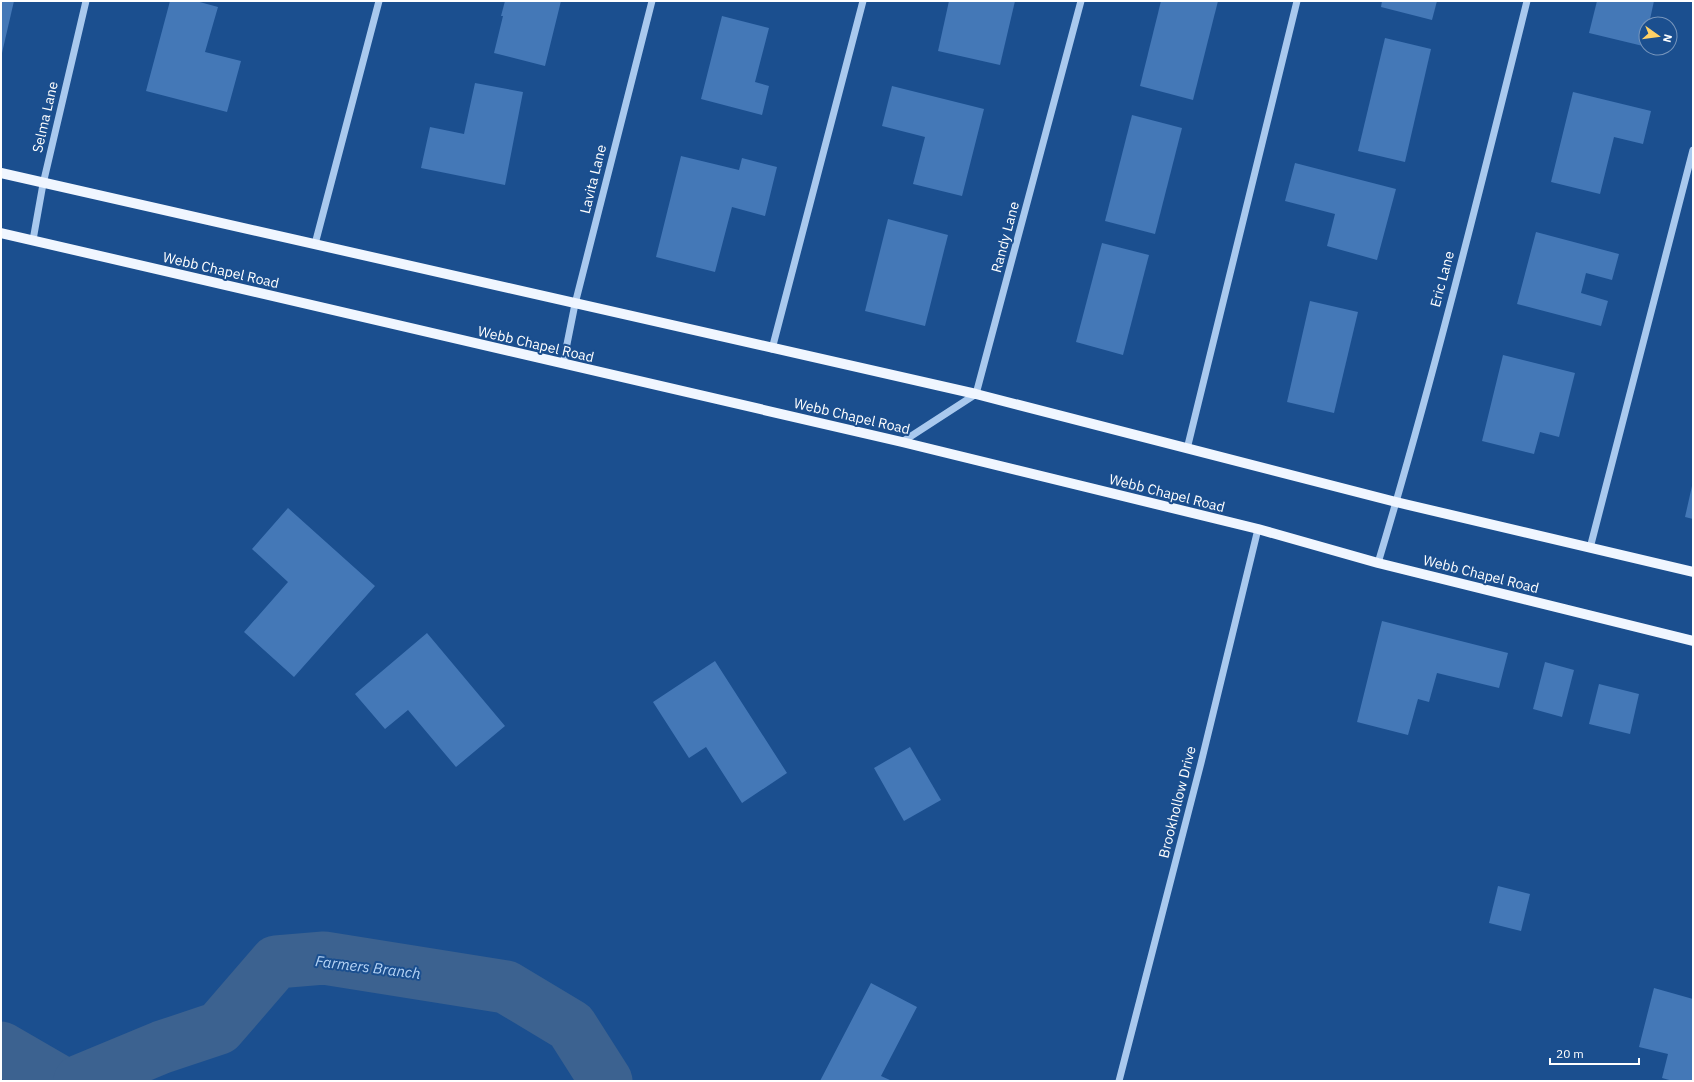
<svg xmlns="http://www.w3.org/2000/svg" width="1694" height="1082" font-family="'IBM Plex Sans',sans-serif">
<rect width="100%" height="100%" fill="#1b4f8f"/>
<g fill="none" stroke-linecap="round" stroke-linejoin="round">
<g stroke="#3c6290" stroke-width="53">
<path d="M1 1048 58 1081"/>
<path d="M80 1081 162 1047 219 1028 276 962 324 958 506 987 571 1026 606 1081"/>
</g>
</g>
<g fill="#4478b7">
<path d="M1 1H14L2 53H1Z"/>
<path d="M170 1H196L218 7 205 52 241 61 227 112 146 91Z"/>
<path d="M505 1H561L545 66 494 53 503 16H501Z"/>
<path d="M949 1H1015L1000 65 938 51Z"/>
<path d="M1161 1H1218L1193 100 1140 86Z"/>
<path d="M1382 1H1437L1432 20 1381 7Z"/>
<path d="M1597 1H1654L1649 24H1646V35L1643 46 1589 33Z"/>
<path d="M722 16 769 28 755 82 769 86 762 115 701 99Z"/>
<path d="M1385 38 1431 49 1405 162 1358 151Z"/>
<path d="M475 83 523 92 505 185 421 168 430 127 464 134Z"/>
<path d="M892 86 984 109 962 196 913 184 925 137 882 126Z"/>
<path d="M1573 92 1651 111 1643 144 1614 137 1600 194 1551 182Z"/>
<path d="M1132 115 1182 128 1155 234 1105 221Z"/>
<path d="M681 156 739 170 742 158 777 167 765 216 732 207 715 272 656 257Z"/>
<path d="M1295 163 1396 189 1377 260 1327 246 1335 214 1285 201Z"/>
<path d="M888 219 948 235 925 326 865 311Z"/>
<path d="M1536 232 1619 254 1612 280 1586 273 1581 293 1608 301 1601 326 1517 304Z"/>
<path d="M1102 243 1149 255 1123 355 1076 342Z"/>
<path d="M1310 301 1358 312 1334 413 1287 402Z"/>
<path d="M1503 355 1575 373 1559 437 1540 432 1534 454 1482 441Z"/>
<path d="M1692 486H1693V519L1685 517Z"/>
<path d="M288 508 375 586 294 677 244 632 288 582 252 549Z"/>
<path d="M1382 621 1508 653 1499 688 1437 673 1429 702 1418 699 1408 735 1357 722Z"/>
<path d="M427 633 505 726 456 767 408 710 385 729 355 694Z"/>
<path d="M715 661 787 773 742 803 706 747 689 758 653 702Z"/>
<path d="M1545 662 1574 670 1562 717 1533 709Z"/>
<path d="M1599 684 1639 694 1630 734 1589 724Z"/>
<path d="M910 747 941 800 904 821 874 768Z"/>
<path d="M1498 886 1530 894 1521 931 1489 923Z"/>
<path d="M871 983 917 1007 881 1076 892 1081H820Z"/>
<path d="M1654 988 1693 999V1081H1673L1662 1078 1668 1054 1639 1047Z"/>
</g>
<g fill="none" stroke-linecap="round" stroke-linejoin="round">
<g stroke="#a9c9ee" stroke-width="7">
<path d="M33 240 43 184 86 1"/>
<path d="M315 244 379 1"/>
<path d="M772 349 863 1"/>
<path d="M563 364 575 304 652 1"/>
<path d="M902 442 976 394 1081 1"/>
<path d="M1187 449 1297 1"/>
<path d="M1590 548 1693 150"/>
<path d="M1378 563C1434 377 1480 189 1527 1"/>
<path d="M1119 1081 1201 763 1258 529"/>
</g>
<g stroke="#f0f6ff" stroke-width="10">
<path d="M1 173 976 394 1396 502 1693 572"/>
<path d="M1 233 902 442 1258 529 1378 563 1693 641"/>
</g>
</g>
<g text-anchor="middle" dominant-baseline="central" stroke-width="4" stroke-linejoin="round" paint-order="stroke">
<g font-size="14" fill="#fff" stroke="#1b4f8f">
<text transform="translate(45 117) rotate(-77)">Selma Lane</text>
<text transform="translate(593 179) rotate(-76)">Lavita Lane</text>
<text transform="translate(1005 237) rotate(-75)">Randy Lane</text>
<text transform="translate(221 270) rotate(13)">Webb Chapel Road</text>
<text transform="translate(1442 279) rotate(-75)">Eric Lane</text>
<text transform="translate(536 344) rotate(13)">Webb Chapel Road</text>
<text transform="translate(852 416) rotate(13)">Webb Chapel Road</text>
<text transform="translate(1167 493) rotate(14)">Webb Chapel Road</text>
<text transform="translate(1481 574) rotate(14)">Webb Chapel Road</text>
<text transform="translate(1177 802) rotate(-76)">Brookhollow Drive</text>
</g>
<g font-size="15" font-style="italic" fill="#b5d3f5" stroke="#1b4f8f">
<text transform="translate(368 967) rotate(7)">Farmers Branch</text>
</g>
</g>
<rect width="1694" height="1082" fill="none" stroke="#ffffff" stroke-width="4"/>
<g transform="translate(1658 36) rotate(104)"><circle r="19" fill="#1b4f8f" stroke="#7695bc"/>
<path d="M0-3L7 15L0 10L-7 15Z" fill="#ffd166"/>
<text y="-6" font-size="11" font-weight="bold" text-anchor="middle" fill="#ffffff">N</text>
</g>
<path d="M1550 1058v6h89v-6" fill="none" stroke="#ffffff" stroke-width="2"/>
<text x="1556" y="1058" font-size="12" fill="#ffffff" stroke="#1b4f8f" stroke-width="3" paint-order="stroke">20 m</text>
</svg>
